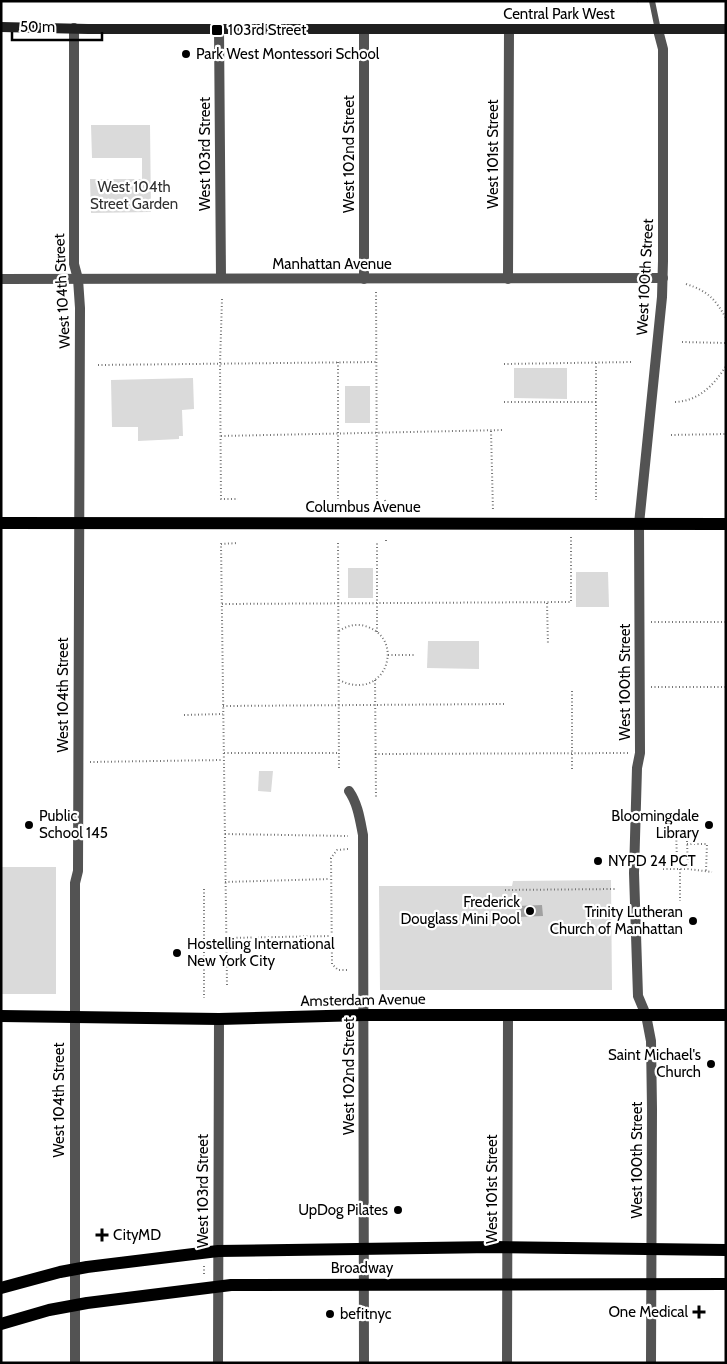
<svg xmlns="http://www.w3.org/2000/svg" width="727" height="1364" font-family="Cabin,sans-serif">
<rect width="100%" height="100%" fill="#fff"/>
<g fill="#dadada">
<path d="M91 125H150L151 212 91 213 90 179H142V158H92Z"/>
<path d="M514 368H567V399L514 398Z"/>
<path d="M193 378 194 409 182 410 183 436H179V439L138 441V427H112L111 380Z"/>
<rect x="345" y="386" width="25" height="37"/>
<rect x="348" y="568" width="25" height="30"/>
<path d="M576 572H608L609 607H576Z"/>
<path d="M428 641H479V669L427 668Z"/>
<path d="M259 771H273L271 792 258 791Z"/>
<rect x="1" y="867" width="55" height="127"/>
<path d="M611 880 612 990H380L379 886H512L513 881Z"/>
</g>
<path fill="#a1a1a1" d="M542 905 543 916 518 917 517 906Z"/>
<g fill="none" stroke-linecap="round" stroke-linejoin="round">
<g stroke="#757575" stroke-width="2" stroke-dasharray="1 2.5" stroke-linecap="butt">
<path d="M242 1V4"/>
<path d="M638 1 639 4"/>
<path d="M686 284C708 291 715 299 726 318"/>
<path d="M376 292 377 499"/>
<path d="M222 299 220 364 221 499H238"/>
<path d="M682 342 726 343"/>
<path d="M338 362V499"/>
<path d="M596 363V500"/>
<path d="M504 364 632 362"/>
<path d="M98 365 376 362"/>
<path d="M504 402H596"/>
<path d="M675 402C699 401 714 385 726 366"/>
<path d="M491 431 493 511"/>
<path d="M671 435 726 434"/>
<path d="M221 436 504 430"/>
<path d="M385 500 386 506"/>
<path d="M386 540V543"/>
<path d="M338 543 339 770"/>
<path d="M547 603 548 645"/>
<path d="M222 604 571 602V536"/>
<path d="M651 622H726"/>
<path d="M339 631C348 625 358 623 368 627 406 641 385 703 339 680"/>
<path d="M377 632V543"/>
<path d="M388 655H415"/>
<path d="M375 680 376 797"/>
<path d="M651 687H726"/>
<path d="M572 691V770"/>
<path d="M223 706 505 704"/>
<path d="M184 715 223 714"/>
<path d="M224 753H339"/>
<path d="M375 754 628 753"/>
<path d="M90 762 223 760"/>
<path d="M676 830 677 860"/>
<path d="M225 834 348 836"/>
<path d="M687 841 688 869"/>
<path d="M687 844H707L706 871"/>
<path d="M348 849 337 850 331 858 332 964 338 970H349"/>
<path d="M663 869H688L712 872"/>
<path d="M680 869V901"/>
<path d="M225 882 330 879"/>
<path d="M204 889V998"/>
<path d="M505 890 616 889"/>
<path d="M226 938 331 936"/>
<path d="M227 985 221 544 238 543"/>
<path d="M204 1266V1276"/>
</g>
<path stroke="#535353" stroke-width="6" d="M652 1 658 30"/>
<g stroke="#535353" stroke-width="10">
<path d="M74 28V264L78 279 80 308 78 871 75 883V1363"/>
<path d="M219 29 221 278"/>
<path d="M1 279 663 278"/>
<path d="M364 279V29"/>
<path d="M508 279 509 29"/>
<path d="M349 791C358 804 360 820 363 835L364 1363"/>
<path d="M218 1363 219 1019"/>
<path d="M507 1363 508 1015"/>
<path d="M651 1363 652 1109 651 1041 646 1015 638 996 634 873 637 768 640 753 639 524 662 297 663 261V49L658 30"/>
</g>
<path stroke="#202020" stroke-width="10" d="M1 27 88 29H726"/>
<g stroke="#000" stroke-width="12">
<path d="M1 523 726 524"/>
<path d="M1 1016 219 1019 363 1015H726"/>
<path d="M1 1288 60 1272 87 1267 218 1251 494 1247 726 1250"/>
<path d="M1 1324 49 1310 87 1303 231 1285 726 1284"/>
</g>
</g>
<g fill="#000" stroke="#fff" stroke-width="2">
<rect x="211" y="24" width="12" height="12" rx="2.5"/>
<circle cx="186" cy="54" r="5"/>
<circle cx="29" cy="825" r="5"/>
<circle cx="709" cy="825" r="5"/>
<circle cx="598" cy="861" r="5"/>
<circle cx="530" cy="911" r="5"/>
<circle cx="693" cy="921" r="5"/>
<circle cx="177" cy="953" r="5"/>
<circle cx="711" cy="1064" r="5"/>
<circle cx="398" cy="1210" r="5"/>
<path d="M99.5 1227.5h5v5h5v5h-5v5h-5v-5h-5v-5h5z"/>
<path d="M696.5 1304.5h5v5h5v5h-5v5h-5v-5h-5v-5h5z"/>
<circle cx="330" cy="1314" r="5"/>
</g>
<g text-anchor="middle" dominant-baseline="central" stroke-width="4.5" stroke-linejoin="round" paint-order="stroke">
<g font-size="15" fill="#000" stroke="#fff">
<text x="559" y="14">Central Park West</text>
<text transform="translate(205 154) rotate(-90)">West 103rd Street</text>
<text transform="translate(349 154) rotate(-90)">West 102nd Street</text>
<text transform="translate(493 154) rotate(-90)">West 101st Street</text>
<text x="332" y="264">Manhattan Avenue</text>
<text transform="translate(645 277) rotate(-87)">West 100th Street</text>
<text transform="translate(62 291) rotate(-93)">West 104th Street</text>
<text x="363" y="507">Columbus Avenue</text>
<text transform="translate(625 682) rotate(-90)">West 100th Street</text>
<text transform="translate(63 695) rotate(-90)">West 104th Street</text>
<text transform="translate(363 1000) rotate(-1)">Amsterdam Avenue</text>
<text transform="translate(349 1076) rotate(-90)">West 102nd Street</text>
<text transform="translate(59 1100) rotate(-90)">West 104th Street</text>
<text transform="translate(637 1160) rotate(-90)">West 100th Street</text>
<text transform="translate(492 1189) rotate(-90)">West 101st Street</text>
<text transform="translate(203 1191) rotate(-90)">West 103rd Street</text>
<text x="362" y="1268">Broadway</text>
</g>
<g font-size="15" fill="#000" stroke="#fff" text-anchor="start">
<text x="228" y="30">103rd Street</text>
<text x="196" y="54">Park West Montessori School</text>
<text x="39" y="816">Public<tspan x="39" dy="17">School 145</tspan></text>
<text x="699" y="816" text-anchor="end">Bloomingdale<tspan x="699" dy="17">Library</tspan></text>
<text x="608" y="861">NYPD 24 PCT</text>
<text x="520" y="902" text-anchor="end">Frederick<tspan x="520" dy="17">Douglass Mini Pool</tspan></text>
<text x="683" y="912" text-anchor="end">Trinity Lutheran<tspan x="683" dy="17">Church of Manhattan</tspan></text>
<text x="187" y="944">Hostelling International<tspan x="187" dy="17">New York City</tspan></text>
<text x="701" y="1055" text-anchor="end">Saint Michael's<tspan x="701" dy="17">Church</tspan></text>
<text x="388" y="1210" text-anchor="end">UpDog Pilates</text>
<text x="113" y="1235">CityMD</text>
<text x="688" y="1312" text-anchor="end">One Medical</text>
<text x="340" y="1314">befitnyc</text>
</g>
<g font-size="15" fill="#313131" stroke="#fff">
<text x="134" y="187">West 104th<tspan x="134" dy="17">Street Garden</tspan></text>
</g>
</g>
<rect width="727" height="1364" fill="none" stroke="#000000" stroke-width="5"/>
<path d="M12 32v8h90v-8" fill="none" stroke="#000000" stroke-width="2.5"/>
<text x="20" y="32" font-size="15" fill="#000000" stroke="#ffffff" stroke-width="4" paint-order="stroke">50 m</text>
</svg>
